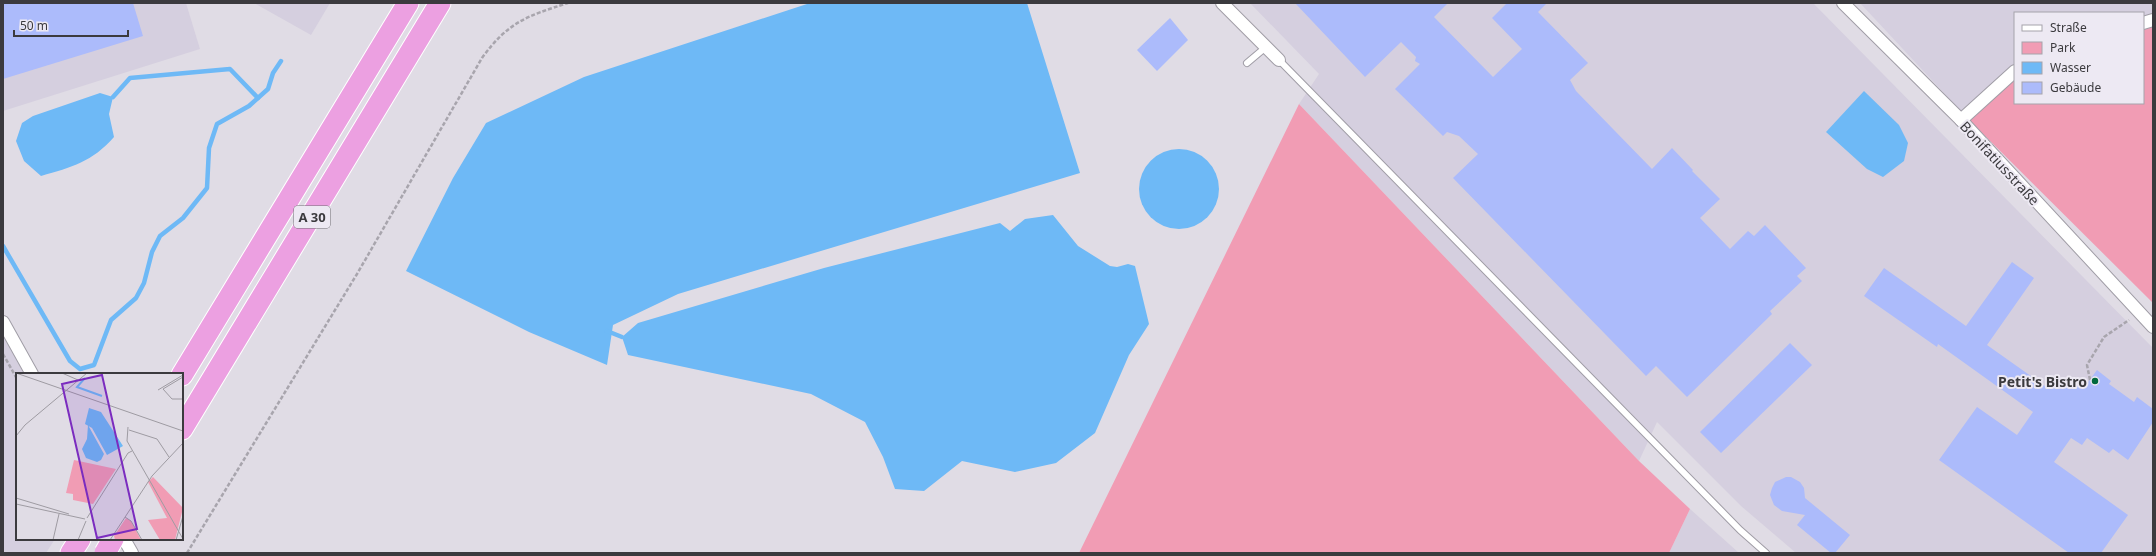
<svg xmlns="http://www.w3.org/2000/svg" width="2156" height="556" font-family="'Noto Sans',sans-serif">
<rect width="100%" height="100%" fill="#e0dce5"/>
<g fill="#d5cfdf">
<path d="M3 3H186L200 49 3 111Z"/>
<path d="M254 3H330L311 35Z"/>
<path d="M1250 3H1813L2153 348V553H1796L1741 506 1657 422 1639 461 1299 104 1319 74Z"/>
<path d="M1860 3H2153V27L2143 30V13H2015V79L1970 121Z"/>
<path d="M3 335 24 374H17V539H55L46 553H3Z"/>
<path d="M1690 509 1739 553H1669Z"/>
</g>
<g fill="#f19cb4">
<path d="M2153 27V303L1970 121 2015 79V103H2143V30Z"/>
<path d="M1299 104 1639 461 1690 509 1669 553H1079Z"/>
</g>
<g fill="#6eb9f6">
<path d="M810 3H1027L1080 173 678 294 613 325 607 365 529 332 406 271 453 178 486 123 584 77Z"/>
<path d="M1864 91 1899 125 1908 143 1904 161 1883 177 1867 169 1826 132Z"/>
<path d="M100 93 113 97 109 114 114 137C92 162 72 167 41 176L24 161 16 141 22 123 33 116Z"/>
<circle cx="1179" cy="189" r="40"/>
<path d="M1053 215 1078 246 1110 266 1117 267 1128 264 1135 266 1149 324 1129 355 1095 433 1056 463 1015 472 962 461 924 491 895 489 883 457 865 422 811 394 628 355 622 337 638 323 824 268 1000 223 1010 231 1025 219Z"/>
</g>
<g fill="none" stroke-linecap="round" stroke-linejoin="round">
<g stroke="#6eb9f6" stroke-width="4.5">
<path d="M113 97 130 78 230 69 258 98"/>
<path d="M3 246 70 361 80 369 94 365 111 320 136 298 144 283 152 252 160 236 183 218 207 188 209 148 217 124 249 106 268 89 273 73 281 61"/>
<path d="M607 331 622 337"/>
</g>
</g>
<g fill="#acbbfb">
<path d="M3 3H133L143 36 3 79Z"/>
<path d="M1295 3H1448L1434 17 1493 77 1522 49 1492 18 1507 3H1547L1538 12 1588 63 1570 80 1576 91 1652 169 1672 148 1693 170 1692 171 1720 199 1700 218 1730 249 1748 231 1754 236 1765 225 1806 268 1797 276 1802 281 1770 311 1772 314 1687 397 1656 366 1646 376 1453 178 1478 154 1459 136 1447 132 1443 136 1395 89 1420 64 1415 61 1416 57 1401 42 1365 77Z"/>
<path d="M1170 18 1188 40 1157 71 1137 50Z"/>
<path d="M2012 262 2034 278 1987 345 2049 389 2056 380 2062 384 2064 381 2075 389 2078 385 2083 389 2097 370 2111 381 2109 384 2134 402 2137 397 2153 409V422L2128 460 2113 449 2109 453 2087 438 2082 445 2071 438 2054 462 2128 515 2101 553H2069L1939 460 1977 407 2017 435 2033 412 1938 344 1937 347 1864 296 1884 268 1966 326Z"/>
<path d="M1790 343 1812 365 1721 453 1700 432Z"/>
<path d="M1786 477H1791L1800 482 1804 488 1805 498 1850 535 1835 553H1831L1797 525 1805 515 1782 511 1774 505 1770 495 1772 488 1775 482Z"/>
</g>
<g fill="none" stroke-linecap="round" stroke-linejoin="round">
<defs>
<g id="lane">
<path d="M1279 60 1740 530 1766 553"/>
<path d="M1247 63 1266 47"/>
</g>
<g id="street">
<path d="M1222 3 1279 60"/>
<path d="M1843 3 1961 120 2153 327"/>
<path d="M2143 23 2153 20"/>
<path d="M1961 120 2015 71"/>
<path d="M3 322 32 374"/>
<path d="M124 539 132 553"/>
</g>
<g id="highway">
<path d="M182 375 408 3"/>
<path d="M182 429 440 3"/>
<path d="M71 553 80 539"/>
</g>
</defs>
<use href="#lane" stroke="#a09da6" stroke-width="8"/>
<use href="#street" stroke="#a09da6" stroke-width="14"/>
<use href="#highway" stroke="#fff" stroke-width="23"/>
<g stroke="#a8a5ad" stroke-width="2.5" stroke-dasharray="4 2" stroke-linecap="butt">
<path d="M3 354 17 379"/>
<path d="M2090 380 2087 365 2104 337 2129 320"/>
<path d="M187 553 357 274 482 58C508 22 527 16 568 3"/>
</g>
<use href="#lane" stroke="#fff" stroke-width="6"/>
<use href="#street" stroke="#fff" stroke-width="12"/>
<use href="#highway" stroke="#eca0e1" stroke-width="21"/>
<defs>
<path id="highway-bridge" d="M105 553 113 539"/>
</defs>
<use href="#highway-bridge" stroke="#fff" stroke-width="23" stroke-linecap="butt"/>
<use href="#highway-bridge" stroke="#eca0e1" stroke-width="21"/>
</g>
<circle fill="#00683d" stroke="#ede9f3" stroke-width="1.5" cx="2095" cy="381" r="4"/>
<g text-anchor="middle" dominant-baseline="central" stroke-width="4" stroke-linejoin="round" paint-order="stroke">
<rect fill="#ede9f3" stroke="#706e74" stroke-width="1" x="294" y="206" width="36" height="22" rx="3"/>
<g font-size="13" font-weight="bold" fill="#3b3a3e">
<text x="312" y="217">A 30</text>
</g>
<g font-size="14" fill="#3b3a3e" stroke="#ede9f3">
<text transform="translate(2000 163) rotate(47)">Bonifatiusstraße</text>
</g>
<g font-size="14" font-weight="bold" fill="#3b3a3e" stroke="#ede9f3" text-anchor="end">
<text x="2087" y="381">Petit's Bistro</text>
</g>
</g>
<g transform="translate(16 373)">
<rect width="167" height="167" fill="#e0dce5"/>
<path d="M58 87 100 96 77 131 57 127V121L50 120ZM137 104 167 135 159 167H144L132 147 151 145 132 109ZM110 145 115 148 125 167H99L98 163Z" fill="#f19cb4"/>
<path d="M73 35 85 39 107 73 91 82 76 55 69 51ZM72 52 88 81 85 87 81 89 70 85 66 76 71 66Z" fill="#6eb9f6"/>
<path fill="none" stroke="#6eb9f6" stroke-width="2" d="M69 5 61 14 86 23"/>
<path fill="none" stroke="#9e9ba2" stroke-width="1" d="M0 0 167 58M46 0 62 7M167 4 147 16 156 26H167M142 17 167 2M112 54 111 68 167 166M113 57 141 66 153 84M0 63 9 52 71 0M0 125 53 141M0 131 69 146M109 144 115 148 126 167M71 145 112 80 116 78M37 167 43 141M62 167 70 148M94 167 136 103 167 70M160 167 167 143"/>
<path fill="#7b2cbf" fill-opacity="0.15" stroke="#7b2cbf" stroke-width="2" d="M86 2 121 156 81 165 46 11Z"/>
<rect width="167" height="167" fill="none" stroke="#3b3a3e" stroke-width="2"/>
</g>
<rect width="2156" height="556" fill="none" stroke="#3b3a3e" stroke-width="8"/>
<rect x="2014" y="12" width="130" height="92" fill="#ede9f3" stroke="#a6a3ab"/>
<rect x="2022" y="25" width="20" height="6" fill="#ffffff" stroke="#a6a3ab"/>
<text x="2050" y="32" font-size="12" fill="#3b3a3e">Straße</text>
<rect x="2022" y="42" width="20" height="12" fill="#f19cb4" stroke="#a6a3ab"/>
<text x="2050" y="52" font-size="12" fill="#3b3a3e">Park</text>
<rect x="2022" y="62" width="20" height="12" fill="#6eb9f6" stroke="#a6a3ab"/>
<text x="2050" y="72" font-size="12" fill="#3b3a3e">Wasser</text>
<rect x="2022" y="82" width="20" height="12" fill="#acbbfb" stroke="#a6a3ab"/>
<text x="2050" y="92" font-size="12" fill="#3b3a3e">Gebäude</text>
<path d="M14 30v6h114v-6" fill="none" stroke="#3b3a3e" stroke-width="2"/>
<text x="20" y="30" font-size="12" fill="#3b3a3e" stroke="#ede9f3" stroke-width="3" paint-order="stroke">50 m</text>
</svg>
